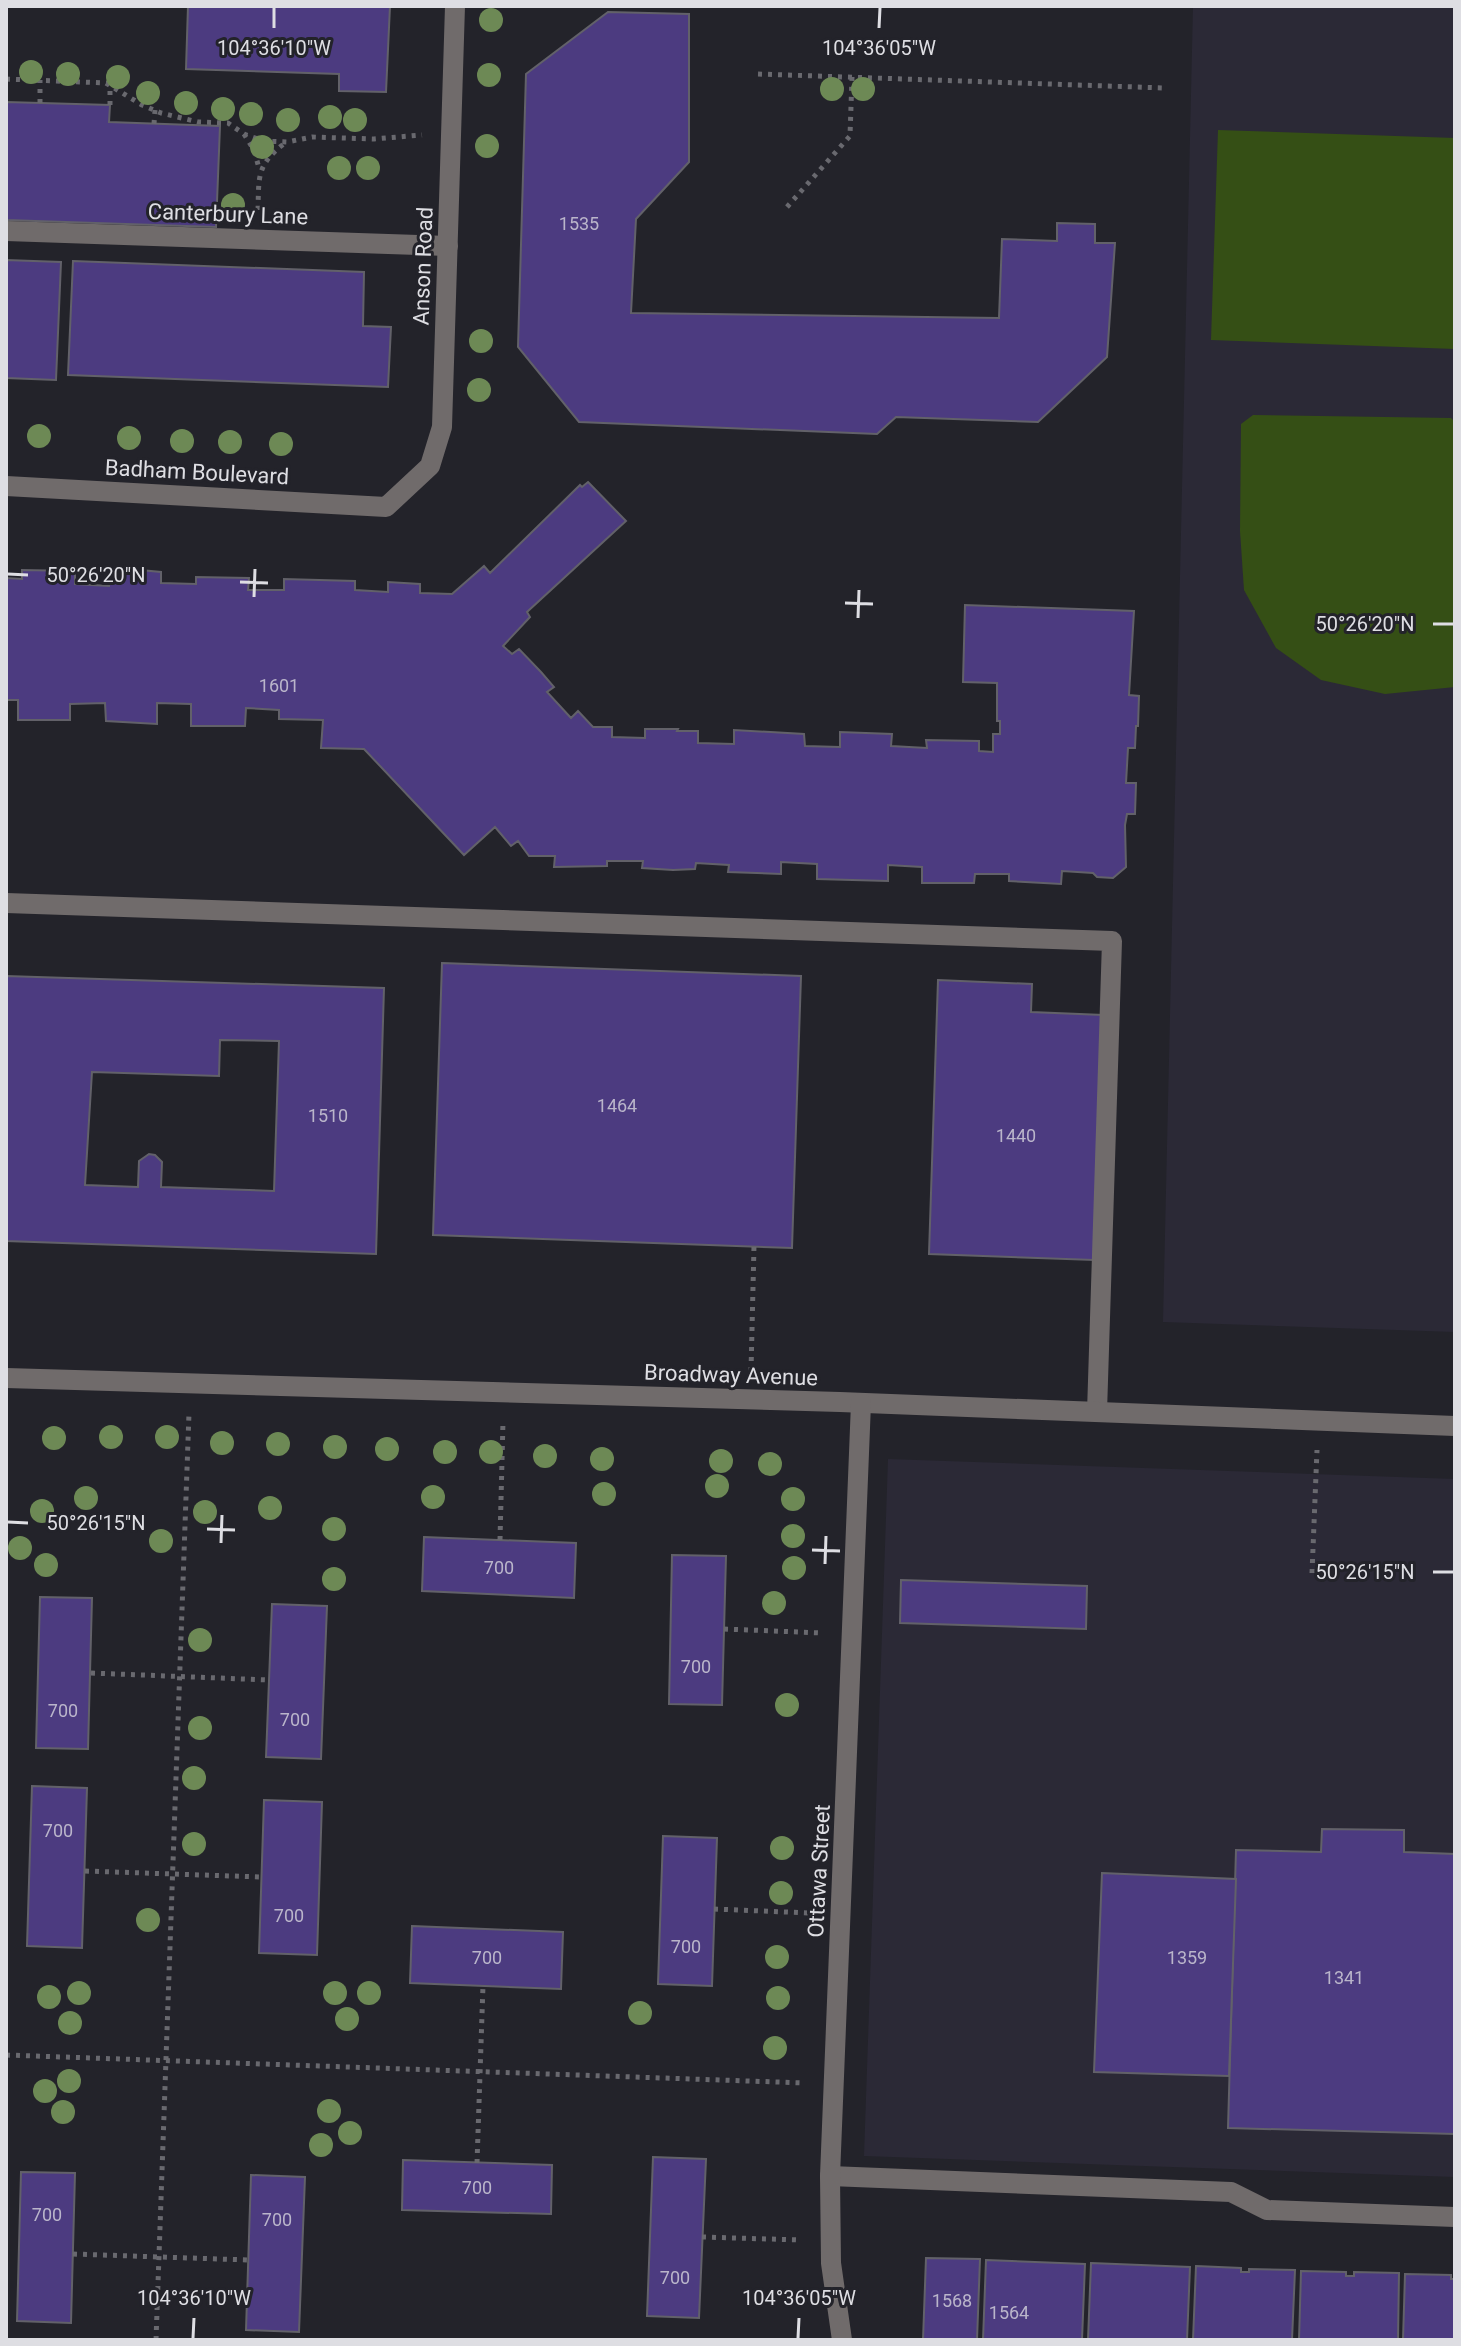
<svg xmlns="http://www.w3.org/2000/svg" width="1461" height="2346" font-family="Roboto,sans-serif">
<rect width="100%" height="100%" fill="#23232a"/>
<g fill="#2b2936">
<path d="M1193 6H1455V1332L1163 1322Z"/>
<path d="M888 1459 1455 1479V2177L864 2156Z"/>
</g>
<g fill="#354f15">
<path d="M1218 130 1455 138V349L1211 340Z"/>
<path d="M1253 415 1451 418 1455 422V687L1385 694 1321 680 1276 648 1244 590 1240 531 1241 424Z"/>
</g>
<g fill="#4c3b80" stroke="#626169" stroke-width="2" fill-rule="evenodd">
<path d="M188 6H390L386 92 339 91V74L186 69Z"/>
<path d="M608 12 689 14V162L636 219 631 313 999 318 1002 239 1057 241V223L1095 224V243H1115L1107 357 1038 422 896 417 877 434 579 422 518 347 526 74Z"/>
<path d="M6 102 110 105 109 122 220 126 216 227 6 220Z"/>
<path d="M6 260 61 262 56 380 6 378Z"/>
<path d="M73 261 364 272 363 326 391 327 388 387 68 375Z"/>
<path d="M588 482 626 521 527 612 530 617 503 646 512 654 519 649 541 672 554 687 547 692 571 718 578 711 593 727H612V737L645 738V729H678L677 731H698V743L734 744V730L804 734 805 746 840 747V732L892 734 891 746 927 748 926 740 979 741V751L993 752V734H1000V721H997V683L963 682 965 605 1134 611 1129 695 1139 696 1138 726H1136L1135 748H1128L1126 783H1136L1135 814H1127L1125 825 1126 867 1113 878 1097 877 1093 873 1062 871 1061 884 1009 881V874H975L974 883H922V867L888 865V881L817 879V864L781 862V874L728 872 729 865 696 863 695 869 673 870 642 868 643 861H607V866L554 867 555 856H529L518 841 511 846 495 827 464 855 364 749 321 748 323 720 279 719V710L246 708 245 726H191V704L157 703V724L106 721 105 703 70 704V720H18V700H6V578L22 579V570L75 571V584L109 586 110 569 140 570 161 572V583L196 584V577L249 578 248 590H284V579L355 581V590L388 592V582L420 584V593L452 594 484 566 490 573 580 485 582 487Z"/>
<path d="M442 963 801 976 792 1248 433 1235Z"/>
<path d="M6 976 384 988 376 1254 6 1241ZM220 1040 279 1041 274 1191 161 1187 162 1162 155 1155 149 1154 139 1161 138 1187 85 1185 92 1072 219 1076Z"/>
<path d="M938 980 1032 984 1031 1012 1103 1015 1094 1260 929 1254Z"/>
<path d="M424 1537 576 1543 574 1598 422 1591Z"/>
<path d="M672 1555 726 1556 722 1705 669 1704Z"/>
<path d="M901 1580 1087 1586 1086 1629 900 1623Z"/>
<path d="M40 1597 92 1598 88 1749 36 1748Z"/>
<path d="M272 1604 327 1606 321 1759 266 1757Z"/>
<path d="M32 1786 87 1788 82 1948 27 1946Z"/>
<path d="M264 1800 322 1802 317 1955 259 1953Z"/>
<path d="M1322 1829 1404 1830V1852L1455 1854V2134L1228 2128 1236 1850 1321 1852Z"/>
<path d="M663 1836 717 1838 712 1986 658 1984Z"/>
<path d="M1102 1873 1236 1879 1229 2076 1094 2072Z"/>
<path d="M412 1926 563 1932 561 1989 410 1983Z"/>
<path d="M653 2157 706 2159 699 2318 647 2316Z"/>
<path d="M403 2160 552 2165 551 2214 402 2210Z"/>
<path d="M21 2172 75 2173 71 2323 17 2321Z"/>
<path d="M251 2175 305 2177 299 2332 246 2330Z"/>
<path d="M926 2258 980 2259 977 2340H923Z"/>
<path d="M986 2260 1085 2264 1082 2340H983Z"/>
<path d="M1091 2263 1190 2267 1187 2340H1088Z"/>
<path d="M1196 2266 1241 2268V2272H1249V2269L1295 2270 1292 2340H1193Z"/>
<path d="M1301 2271 1346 2272V2276H1354V2272L1399 2273 1398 2340H1299Z"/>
<path d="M1405 2274 1451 2275V2279H1455V2340H1403Z"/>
</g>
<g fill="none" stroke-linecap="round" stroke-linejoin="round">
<g stroke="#69696f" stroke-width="5" stroke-dasharray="4 6" stroke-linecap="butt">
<path d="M758 74 1165 88"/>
<path d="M6 79 106 83 142 105 161 113 198 122 228 123 244 134 263 141 287 142 312 137 374 139 422 135"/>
<path d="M40 103V80"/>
<path d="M110 105V86"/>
<path d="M154 124 155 110"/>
<path d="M244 134 254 150 259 168"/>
<path d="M787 207 850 136 852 77"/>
<path d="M258 210C259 177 256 165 285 143"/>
<path d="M751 1371 754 1246"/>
<path d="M500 1540 503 1421"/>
<path d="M1312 1573 1317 1450"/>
<path d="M724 1629 823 1633"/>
<path d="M91 1673 269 1680"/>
<path d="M85 1871 261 1877"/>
<path d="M714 1909 809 1913"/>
<path d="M6 2055 805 2083"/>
<path d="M477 2163 483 1985"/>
<path d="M702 2237 801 2240"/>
<path d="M73 2254 248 2260"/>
<path d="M156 2340 189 1413"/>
</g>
<g stroke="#706b6b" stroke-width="20">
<path d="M6 231 448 246"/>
<path d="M6 486 386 507 430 466 442 427 455 6"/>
<path d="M6 903 1112 941 1097 1412"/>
<path d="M6 1378 840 1402 1455 1426"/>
<path d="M830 2176 1231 2192 1267 2210 1455 2217"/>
<path d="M842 2340 831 2263 830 2176 861 1403"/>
</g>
</g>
<g fill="#6d8955">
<circle cx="491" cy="20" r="12"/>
<circle cx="31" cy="72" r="12"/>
<circle cx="68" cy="74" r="12"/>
<circle cx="489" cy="75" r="12"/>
<circle cx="118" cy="77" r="12"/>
<circle cx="832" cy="89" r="12"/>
<circle cx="863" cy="89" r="12"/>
<circle cx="148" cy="93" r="12"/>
<circle cx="186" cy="103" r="12"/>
<circle cx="223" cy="109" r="12"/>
<circle cx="251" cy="114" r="12"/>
<circle cx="330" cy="117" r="12"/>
<circle cx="288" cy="120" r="12"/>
<circle cx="355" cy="120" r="12"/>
<circle cx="487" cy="146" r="12"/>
<circle cx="262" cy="147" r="12"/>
<circle cx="339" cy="168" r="12"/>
<circle cx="368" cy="168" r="12"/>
<circle cx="233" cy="205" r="12"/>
<circle cx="481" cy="341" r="12"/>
<circle cx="479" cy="390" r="12"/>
<circle cx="39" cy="436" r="12"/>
<circle cx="129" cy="438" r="12"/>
<circle cx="182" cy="441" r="12"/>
<circle cx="230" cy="442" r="12"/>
<circle cx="281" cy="444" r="12"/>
<circle cx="111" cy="1437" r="12"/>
<circle cx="167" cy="1437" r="12"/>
<circle cx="54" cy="1438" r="12"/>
<circle cx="222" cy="1443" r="12"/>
<circle cx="278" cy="1444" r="12"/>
<circle cx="335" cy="1447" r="12"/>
<circle cx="387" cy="1449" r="12"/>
<circle cx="445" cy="1452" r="12"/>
<circle cx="491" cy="1452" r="12"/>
<circle cx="545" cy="1456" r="12"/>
<circle cx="602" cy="1459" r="12"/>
<circle cx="721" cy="1461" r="12"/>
<circle cx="770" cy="1464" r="12"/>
<circle cx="717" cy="1486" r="12"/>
<circle cx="604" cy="1494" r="12"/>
<circle cx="433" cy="1497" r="12"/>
<circle cx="86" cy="1498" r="12"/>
<circle cx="793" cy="1499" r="12"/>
<circle cx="270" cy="1508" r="12"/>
<circle cx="42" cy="1511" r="12"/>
<circle cx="205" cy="1512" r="12"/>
<circle cx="334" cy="1529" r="12"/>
<circle cx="793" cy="1536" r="12"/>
<circle cx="161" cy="1541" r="12"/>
<circle cx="20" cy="1548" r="12"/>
<circle cx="46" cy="1565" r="12"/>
<circle cx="794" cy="1568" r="12"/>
<circle cx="334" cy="1579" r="12"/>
<circle cx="774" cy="1603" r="12"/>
<circle cx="200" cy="1640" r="12"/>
<circle cx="787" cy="1705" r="12"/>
<circle cx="200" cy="1728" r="12"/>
<circle cx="194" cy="1778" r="12"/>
<circle cx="194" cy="1844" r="12"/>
<circle cx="782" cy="1848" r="12"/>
<circle cx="781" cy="1893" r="12"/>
<circle cx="148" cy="1920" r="12"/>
<circle cx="777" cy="1957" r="12"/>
<circle cx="79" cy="1993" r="12"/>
<circle cx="335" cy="1993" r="12"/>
<circle cx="369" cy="1993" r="12"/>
<circle cx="49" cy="1997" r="12"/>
<circle cx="778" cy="1998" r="12"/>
<circle cx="640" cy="2013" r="12"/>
<circle cx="347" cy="2019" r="12"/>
<circle cx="70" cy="2023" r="12"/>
<circle cx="775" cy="2048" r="12"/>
<circle cx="69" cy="2081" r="12"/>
<circle cx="45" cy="2091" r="12"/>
<circle cx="329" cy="2111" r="12"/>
<circle cx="63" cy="2112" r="12"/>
<circle cx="350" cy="2133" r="12"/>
<circle cx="321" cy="2145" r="12"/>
</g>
<path fill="none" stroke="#dedee3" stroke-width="3" d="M274 28V8M879 28 880 8M8 574 28 575M240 582 268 583M254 597 255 569M845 603 873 604M858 618 859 590M1433 624H1453M8 1522 28 1523M207 1529 235 1530M221 1543 222 1515M812 1550 840 1551M825 1564 826 1536M1433 1572H1453M193 2338 194 2318M798 2338 799 2318"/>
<g text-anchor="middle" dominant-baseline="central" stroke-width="6" stroke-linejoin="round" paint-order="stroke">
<g font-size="18" fill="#bab5ca">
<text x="579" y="223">1535</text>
<text x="279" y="685">1601</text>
<text x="617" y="1105">1464</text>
<text x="328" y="1115">1510</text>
<text x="1016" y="1135">1440</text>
<text x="499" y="1567">700</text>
<text x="696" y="1666">700</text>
<text x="63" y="1710">700</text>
<text x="295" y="1719">700</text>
<text x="58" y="1830">700</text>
<text x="289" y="1915">700</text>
<text x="686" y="1946">700</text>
<text x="487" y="1957">700</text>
<text x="1187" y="1957">1359</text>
<text x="1344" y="1977">1341</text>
<text x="477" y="2187">700</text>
<text x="47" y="2214">700</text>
<text x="277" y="2219">700</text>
<text x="675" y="2277">700</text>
<text x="952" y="2300">1568</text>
<text x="1009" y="2312">1564</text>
</g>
<g font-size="22" fill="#dedee3" stroke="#23232a">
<text transform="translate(228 214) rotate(2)">Canterbury Lane</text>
<text transform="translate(423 266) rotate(-88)">Anson Road</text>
<text transform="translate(197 472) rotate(3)">Badham Boulevard</text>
<text transform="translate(731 1375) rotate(2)">Broadway Avenue</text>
<text transform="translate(819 1871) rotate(-87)">Ottawa Street</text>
</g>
</g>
<g font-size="20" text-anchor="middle" fill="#dedee3" stroke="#23232a" stroke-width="6" stroke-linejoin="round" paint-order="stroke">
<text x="274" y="55">104°36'10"W</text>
<text x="879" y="55">104°36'05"W</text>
<text x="96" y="582">50°26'20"N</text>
<text x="1365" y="631">50°26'20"N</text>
<text x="96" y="1530">50°26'15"N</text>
<text x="1365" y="1579">50°26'15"N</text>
<text x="194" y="2305">104°36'10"W</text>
<text x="799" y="2305">104°36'05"W</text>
</g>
<rect width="1461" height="2346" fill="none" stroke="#dedee3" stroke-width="16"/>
</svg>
